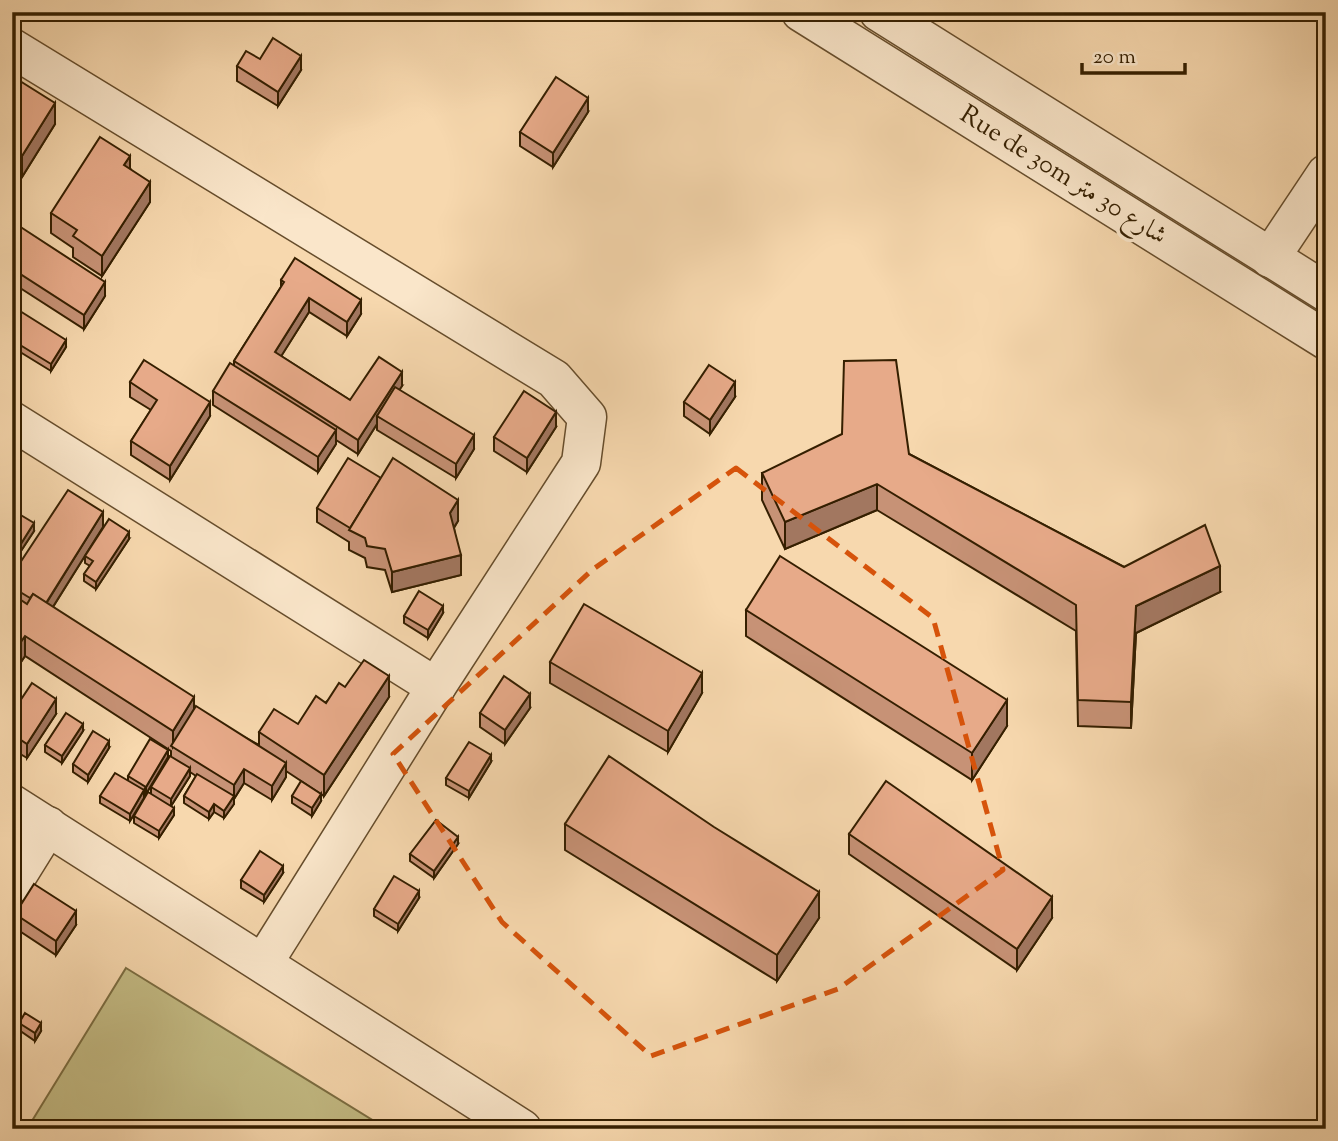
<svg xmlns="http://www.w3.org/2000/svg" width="1338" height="1141" font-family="'Sorts Mill Goudy',Amiri,serif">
<rect width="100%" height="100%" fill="#f7d8ae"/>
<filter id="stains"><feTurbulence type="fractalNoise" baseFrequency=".00286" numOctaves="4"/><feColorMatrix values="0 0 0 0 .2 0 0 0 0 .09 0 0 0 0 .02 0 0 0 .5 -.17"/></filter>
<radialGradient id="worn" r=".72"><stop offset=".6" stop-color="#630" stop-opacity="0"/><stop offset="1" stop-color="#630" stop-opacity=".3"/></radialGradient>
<path fill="#c4bc85" stroke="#7c6e42" stroke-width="2" d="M126 968 387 1129H27Z"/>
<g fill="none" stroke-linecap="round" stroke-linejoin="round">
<defs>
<g id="minor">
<path d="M801 12 1326 340"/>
<path d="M879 12 1326 292"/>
<path d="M12 48 554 379 587 417 581 463 436 687 264 962"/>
<path d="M1270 258 1326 174"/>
<path d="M12 421 436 687"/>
<path d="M12 804 522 1129"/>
<path d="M12 884 48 826"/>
</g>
</defs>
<use href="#minor" stroke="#664d2c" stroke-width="41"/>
<use href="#minor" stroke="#fae6ca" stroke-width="38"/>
</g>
<g fill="#c79276" stroke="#351f00" stroke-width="2">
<path d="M260 59 301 70 278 106 237 81V66Z"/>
<path d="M12 76 55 124 22 177 12 170Z"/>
<path d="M588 112 553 167 520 146V132Z"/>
<path d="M130 168 150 202 102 276 73 257V248L51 233V213Z"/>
<path d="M12 229 105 296 84 329 17 286Z"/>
<path d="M281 280 361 314 347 336 309 312 281 356 350 400 402 386 399 390 474 449 456 478 377 430V424L358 454 336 440V444L318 472 213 405V391L234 366V361L281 287Z"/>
<path d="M12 306 66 347 51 371 12 347Z"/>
<path d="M130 382 210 416 170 480 131 455V441L151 410 130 397Z"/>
<path d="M735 397 710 434 684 416V402Z"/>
<path d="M556 427 527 472 494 451V437Z"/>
<path d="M909 454 1124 567 1220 592 1136 633 1131 728 1078 726 1076 631 877 510 785 549 762 500V473Z"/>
<path d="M381 478 458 521 454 528 461 575 392 592 385 570 367 567 365 558 349 550V542L317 522V508Z"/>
<path d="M12 525 34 531 17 557 12 554Z"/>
<path d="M103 527 53 607 194 710 259 745V732L298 724 345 687 389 697 324 796 286 771V777L272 800 244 783 234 799V804L224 818 214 812 209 819 184 803V796L196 776 190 772V776L171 806 174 815 159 838 134 823V816L151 794V787L171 757V751L25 656 15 671 12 669V575Z"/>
<path d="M129 539 96 589 84 581V574L90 566 85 563V556Z"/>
<path d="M746 610 1007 726 972 780 746 636Z"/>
<path d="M443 613 428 638 404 623V616Z"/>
<path d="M550 662 702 693 668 752 550 683Z"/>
<path d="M530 708 505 744 480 727V713Z"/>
<path d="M12 713 56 714 27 758 12 749Z"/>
<path d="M83 731 62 763 45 752V745Z"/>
<path d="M109 748 88 782 73 772V764Z"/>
<path d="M168 757 146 794 144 793V798L130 821 100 803V796L128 780V776Z"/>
<path d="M491 762 469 798 446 785V778Z"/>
<path d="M292 796 321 801 312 816 292 803Z"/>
<path d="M565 824 819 918 777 981 565 850Z"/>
<path d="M849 834 1052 918 1017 970 849 854Z"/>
<path d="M458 844 434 878 410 861V854Z"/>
<path d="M283 873 264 902 241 888V880Z"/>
<path d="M419 898 398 931 374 916V909Z"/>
<path d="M15 914 76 925 56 955 15 928Z"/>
<path d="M19 1023 41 1031 35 1041 19 1030Z"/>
</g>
<g fill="#a27760" stroke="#351f00" stroke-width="2">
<path d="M301 56V70L278 106V92Z"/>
<path d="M588 98V112L553 167V153Z"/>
<path d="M55 103V124L22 177V156Z"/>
<path d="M130 156V177L124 165Z"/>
<path d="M150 182V202L102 276V256Z"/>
<path d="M17 272V286L12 294V280Z"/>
<path d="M105 282V296L84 329V315Z"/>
<path d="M309 298V312L275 366V352Z"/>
<path d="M361 300V314L347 336V322Z"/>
<path d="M66 340V347L51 371V364Z"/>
<path d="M402 372V386L381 418 377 416V424L358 454V440Z"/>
<path d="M735 382V397L710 434V420Z"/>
<path d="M210 402V416L170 480V466Z"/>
<path d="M556 412V427L527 472V458Z"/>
<path d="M336 430V444L318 472V457Z"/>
<path d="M474 435V449L456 478V464Z"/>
<path d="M877 484V510L785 549V522Z"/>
<path d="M458 500V521L450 533V513Z"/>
<path d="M103 512V527L44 621V607Z"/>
<path d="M34 523V531L17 557V550Z"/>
<path d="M129 532V539L96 589V582Z"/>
<path d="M461 555V575L392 592V572Z"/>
<path d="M1220 566V592L1136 633 1131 728V702L1136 606Z"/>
<path d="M443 606V613L428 638V630Z"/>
<path d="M25 636V656L15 671V650Z"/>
<path d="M702 673V693L668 752V731Z"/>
<path d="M389 676V697L324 796V775Z"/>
<path d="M530 694V708L505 744V730Z"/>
<path d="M194 697V718L173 747V731Z"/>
<path d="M56 699V714L27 758V744Z"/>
<path d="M1007 700V726L972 780V753Z"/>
<path d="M83 724V731L62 763V756Z"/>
<path d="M109 741V748L88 782V775Z"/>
<path d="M168 750V757L146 794V787Z"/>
<path d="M491 755V762L469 798V791Z"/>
<path d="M286 763V777L272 800V786Z"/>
<path d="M190 768V776L171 806V799Z"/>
<path d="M244 769V783L234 799V785Z"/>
<path d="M144 790V798L130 821V814Z"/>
<path d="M321 794V801L312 816V808Z"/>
<path d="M234 796V804L224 818V811Z"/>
<path d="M214 804V812L209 819V812Z"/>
<path d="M174 808V815L159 838V831Z"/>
<path d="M458 837V844L434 878V871Z"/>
<path d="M283 866V873L264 902V895Z"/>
<path d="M419 891V898L398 931V924Z"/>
<path d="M819 892V918L777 981V955Z"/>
<path d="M1052 897V918L1017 970V949Z"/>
<path d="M76 911V925L56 955V941Z"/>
<path d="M41 1023V1031L35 1041V1033Z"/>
</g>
<g fill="#e7aa89" stroke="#351f00" stroke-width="2">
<path d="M273 38 301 56 278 92 237 66 246 51 260 59Z"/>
<path d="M12 76 55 103 22 156 12 150Z"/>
<path d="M556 77 588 98 553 153 520 132Z"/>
<path d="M100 137 130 156 124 165 150 182 102 256 73 236 77 230 51 213Z"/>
<path d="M16 224 105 282 84 315 17 272 12 280V229Z"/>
<path d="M295 258 361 300 347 322 309 298 275 352 350 400 379 357 402 372 358 440 234 361 284 282 281 280Z"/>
<path d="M12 306 66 340 51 364 12 340Z"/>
<path d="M144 360 210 402 170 466 131 441 157 400 130 382Z"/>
<path d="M896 360 909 454 1124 567 1205 525 1220 566 1136 606 1131 702 1078 700 1076 605 877 484 785 522 762 473 842 434 844 361Z"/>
<path d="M230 363 336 430 318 457 213 391Z"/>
<path d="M709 365 735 382 710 420 684 402Z"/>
<path d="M395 387 474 435 456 464 377 416Z"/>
<path d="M524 391 556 412 527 458 494 437Z"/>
<path d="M348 458 381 478 350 528 317 508Z"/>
<path d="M393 458 458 500 450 513 461 555 392 572 385 549 367 546 365 538 349 530Z"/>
<path d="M68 490 103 512 46 603 33 594 30 598 12 587V575Z"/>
<path d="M19 514 34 523 17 550 12 547V525Z"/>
<path d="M109 519 129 532 96 582 84 574 93 561 85 556Z"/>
<path d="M780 556 1007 700 972 753 746 610Z"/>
<path d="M419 591 443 606 428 630 404 616Z"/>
<path d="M12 594 27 604 33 594 194 697 173 731 25 636 15 650 12 649Z"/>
<path d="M584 604 702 673 668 731 550 662Z"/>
<path d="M364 660 389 676 324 775 259 732 274 709 298 724 316 696 326 703 339 683 345 687Z"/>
<path d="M504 676 530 694 505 730 480 713Z"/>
<path d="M32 683 56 699 27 744 12 734V713Z"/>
<path d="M196 706 286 763 272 786 244 769 234 785 171 746Z"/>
<path d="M66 713 83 724 62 756 45 745Z"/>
<path d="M93 731 109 741 88 775 73 764Z"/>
<path d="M150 739 168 750 146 787 128 776Z"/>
<path d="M469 742 491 755 469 791 446 778Z"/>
<path d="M170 756 190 768 171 799 151 787Z"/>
<path d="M609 756 714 827 819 892 777 955 565 824Z"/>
<path d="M115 773 144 790 130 814 100 796Z"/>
<path d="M197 774 234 796 224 811 214 804 209 812 184 796Z"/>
<path d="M301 781 321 794 312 808 292 796Z"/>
<path d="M886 781 1052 897 1017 949 849 834Z"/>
<path d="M148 792 174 808 159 831 134 816Z"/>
<path d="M436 820 458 837 434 871 410 854Z"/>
<path d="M260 851 283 866 264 895 241 880Z"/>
<path d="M394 876 419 891 398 924 374 909Z"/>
<path d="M34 884 76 911 56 941 15 914Z"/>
<path d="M25 1013 41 1023 35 1033 19 1023Z"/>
</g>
<path fill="none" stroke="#d6530b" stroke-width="5" stroke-dasharray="14 9" stroke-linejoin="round" d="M736 468 933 618 1003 870 838 989 651 1056 502 922 393 754 592 570Z"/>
<g text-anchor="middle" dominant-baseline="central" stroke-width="7" stroke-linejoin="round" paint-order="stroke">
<g font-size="26" fill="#351f00" stroke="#fae6ca">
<text transform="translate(1063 176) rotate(32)">Rue de 30m شارع 30 متر</text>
</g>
</g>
<rect width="1338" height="1141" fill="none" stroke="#f7d8ae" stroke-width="42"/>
<rect x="14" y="14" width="1310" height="1113" fill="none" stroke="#351f00" stroke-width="3.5"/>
<rect x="21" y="21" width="1296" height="1099" fill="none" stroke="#351f00" stroke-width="2"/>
<path d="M1082 63v10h103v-10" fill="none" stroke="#351f00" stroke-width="3.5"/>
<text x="1093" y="63" font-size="21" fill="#351f00" stroke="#fae6ca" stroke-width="5" paint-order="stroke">20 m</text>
<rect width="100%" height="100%" filter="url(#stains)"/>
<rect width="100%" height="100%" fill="url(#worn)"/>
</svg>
